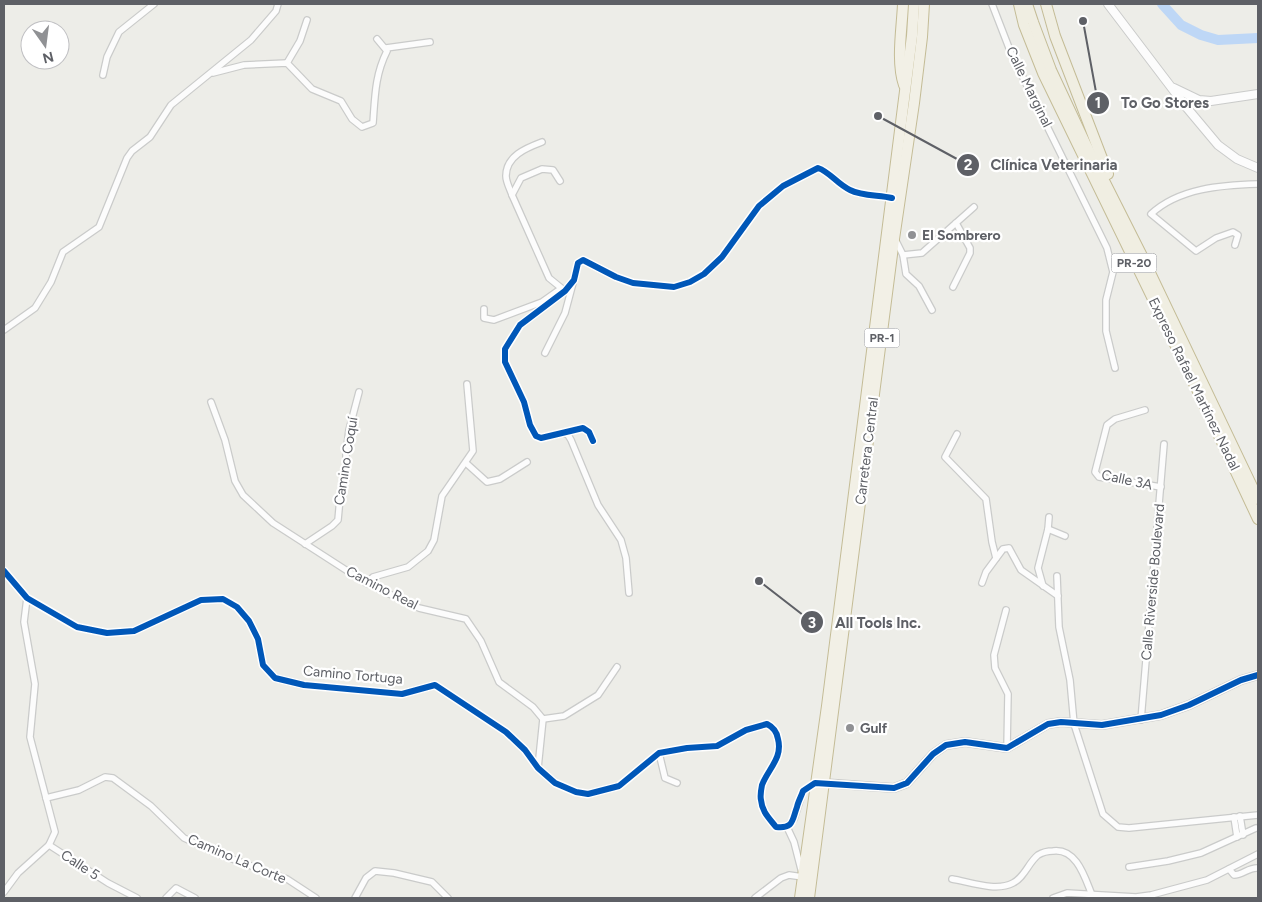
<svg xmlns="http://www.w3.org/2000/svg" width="1262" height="902" font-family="Figtree,sans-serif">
<rect width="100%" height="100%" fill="#edede8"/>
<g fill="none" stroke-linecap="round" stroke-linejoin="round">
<path stroke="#bed7f6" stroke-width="10" d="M1162 4 1181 25 1201 35 1218 40 1258 38"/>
<defs>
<g id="minor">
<path d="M992 4 1011 53 1107 248 1113 272 1106 300V331L1115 368"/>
<path d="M386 48 430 42"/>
<path d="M287 63 300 41 307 20"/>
<path d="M213 73 244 65 287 63 312 89 341 101 352 119 362 127 373 123C375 96 375 75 387 51L377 39"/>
<path d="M103 75 107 57 119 32 154 4"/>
<path d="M560 181 553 170 542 169 521 178 512 195 549 278 565 291"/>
<path d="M512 195C510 189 506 182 506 176 506 156 526 148 542 142"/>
<path d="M895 239 903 255 906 274 919 286 932 310"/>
<path d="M1235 245 1238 235 1233 232 1216 238 1196 251 1151 214C1179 188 1222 185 1258 184"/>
<path d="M903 255 922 253 974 207"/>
<path d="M953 287 970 253V248L956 223"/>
<path d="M484 309V318L494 320 542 302 559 290"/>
<path d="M4 330 35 308 51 282 63 252 99 227 127 158 132 151 150 137 171 105 251 40 276 11 278 4"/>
<path d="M545 353 565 313 573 283"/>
<path d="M211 402 225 440 235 481 243 495 273 523 366 583 419 608 466 619 481 641 499 682 533 707 543 719 538 768"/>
<path d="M1145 410 1115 419 1107 425 1095 472 1099 477 1161 487"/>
<path d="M563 433 568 435 571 440 598 505 621 540 626 558 629 593"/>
<path d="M957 434 945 457 986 499 992 542 996 558"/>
<path d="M593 441 589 432 583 428 541 438 536 436 530 425 524 402 505 362V349L520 325 565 291 574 280 578 263 583 260 616 277 633 283 674 287 690 282 704 274 722 257 759 206 783 186 818 168C830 172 837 184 850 190 862 196 879 195 892 198"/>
<path d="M466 463 487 482 500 479 527 462"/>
<path d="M1048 529 1065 536"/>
<path d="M305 544 332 526 338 520 340 498 346 479V453L349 430 359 392"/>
<path d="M4 571 27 598 77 627 107 633 134 631 201 600 223 599 237 607 249 621 258 639 263 665 275 678 304 685 402 694 435 685 506 732 525 750 538 768 555 783 576 792 588 794 619 786 659 753 687 748 717 746 746 730 767 724C773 727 777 732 778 739 783 758 768 769 762 785 761 790 760 796 761 800 762 812 769 818 776 827H787"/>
<path d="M1057 576 1059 627 1070 680 1074 724 1103 814 1118 827 1129 828 1258 815"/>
<path d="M366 583 373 577 408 567 428 551 434 540 442 496 473 451 467 384"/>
<path d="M982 583 986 572 1003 549 1009 548 1021 570 1058 596"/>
<path d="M1043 586 1038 568 1048 529 1049 517"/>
<path d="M1006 610 994 655 995 668 1008 694 1007 748"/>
<path d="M543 719 564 716 598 695 617 667"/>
<path d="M1141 720 1164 444"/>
<path d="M659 753 665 778 677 783"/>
<path d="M46 798 79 790 105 777 113 778 151 806 184 838 216 853 287 879 316 898"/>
<path d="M1240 816 1243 835"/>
<path d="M1234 817 1237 837"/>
<path d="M787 827 794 819 803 791 816 783"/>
<path d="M49 845 108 883 137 898"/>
<path d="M1129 867 1168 861 1201 853 1256 828"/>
<path d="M1229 869 1234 875C1243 875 1249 867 1258 868"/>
<path d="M952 879C970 882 996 892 1013 883 1025 877 1028 863 1038 855 1043 852 1048 851 1053 851 1077 848 1085 878 1092 895"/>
<path d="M4 892 18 873 49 845 55 832 30 737 35 684 24 622 27 598"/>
<path d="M166 898 176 888 195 898"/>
<path d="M355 898 366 878 375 871 394 873 432 882 448 898"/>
<path d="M755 898 781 878 789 875 803 877 794 842 787 827"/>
<path d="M1053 898 1067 893 1136 897 1151 895 1207 880 1258 854"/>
</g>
<g id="tertiary">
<path d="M1108 4 1187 108 1218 145 1237 159 1258 168"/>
<path d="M1174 88 1199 100 1211 101 1258 94"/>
<path d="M823 783 894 788 907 783 933 754 946 745 965 742 1007 748 1048 724 1061 722 1102 725 1161 715 1189 705 1241 680 1258 675"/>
</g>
<g id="trunk">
<path d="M903 4C902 28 896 62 904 85"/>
<path d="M800 898 827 706 912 36 914 4"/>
<path d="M809 898 894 239 914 103 922 37 924 4"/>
</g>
<g id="motorway">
<path d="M1019 4 1024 25 1043 73 1208 412 1258 519"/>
<path d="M1027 4 1033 22 1051 70 1086 145 1142 256 1258 499"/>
<path d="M1046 4 1055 36 1108 174"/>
</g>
</defs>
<use href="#minor" stroke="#cacbca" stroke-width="8"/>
<use href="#tertiary" stroke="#cacbca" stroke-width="10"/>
<use href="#trunk" stroke="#c4bc96" stroke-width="12"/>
<use href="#motorway" stroke="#c4bc96" stroke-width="12"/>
<use href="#minor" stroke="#fcfcfc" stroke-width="5.5"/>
<use href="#tertiary" stroke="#fcfcfc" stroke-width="8"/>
<use href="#trunk" stroke="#f2f0e6" stroke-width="10"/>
<use href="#motorway" stroke="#f0eee2" stroke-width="10"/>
<defs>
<g id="cycleway">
<path d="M593 441 589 432 583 428 541 438 536 436 530 425 524 402 505 362V349L520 325 565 291 574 280 578 263 583 260 616 277 633 283 674 287 690 282 704 274 722 257 759 206 783 186 818 168C830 172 837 184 850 190 862 196 879 195 892 198"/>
<path d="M4 571 27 598 77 627 107 633 134 631 201 600 223 599 237 607 249 621 258 639 263 665 275 678 304 685 402 694 435 685 506 732 525 750 538 768 555 783 576 792 588 794 619 786 659 753 687 748 717 746 746 730 767 724C773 727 777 732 778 739 783 758 768 769 762 785 761 790 760 796 761 800 762 812 769 818 776 827 794 829 792 820 797 807 798 802 801 797 803 791L815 783 894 788 907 783 933 754 946 745 965 742 1007 748 1048 724 1061 722 1102 725 1161 715 1189 705 1241 680 1258 675"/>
</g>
</defs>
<use href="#cycleway" stroke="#fff" stroke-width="9"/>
<use href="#cycleway" stroke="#0057b8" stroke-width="6"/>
</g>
<g fill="#909194" stroke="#fff" stroke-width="2">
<circle cx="912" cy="235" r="5"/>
<circle cx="850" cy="728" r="5"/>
</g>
<g text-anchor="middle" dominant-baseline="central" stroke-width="4.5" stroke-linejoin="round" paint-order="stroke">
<g fill="#fff" stroke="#8e9094" stroke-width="1">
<rect x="1111.5" y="253.5" width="45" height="19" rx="4"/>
<rect x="864.5" y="328.5" width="35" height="19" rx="4"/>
</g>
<g font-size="12" font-weight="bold" fill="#5e6066">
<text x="1134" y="263">PR-20</text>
<text x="882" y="338">PR-1</text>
</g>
<g font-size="14" fill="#5e6066" stroke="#fff">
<text transform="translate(1029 87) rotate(64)">Calle Marginal</text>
<text transform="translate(1194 384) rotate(64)">Expreso Rafael Martínez Nadal</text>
<text transform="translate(867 451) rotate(-83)">Carretera Central</text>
<text transform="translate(346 461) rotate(-81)">Camino Coquí</text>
<text transform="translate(1127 480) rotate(12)">Calle 3A</text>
<text transform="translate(1153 582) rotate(-85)">Calle Riverside Boulevard</text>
<text transform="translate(382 588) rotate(27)">Camino Real</text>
<text transform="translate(353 675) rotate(5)">Camino Tortuga</text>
<text transform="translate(237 859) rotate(23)">Camino La Corte</text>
<text transform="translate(80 865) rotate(33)">Calle 5</text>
</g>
<g font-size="14" font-weight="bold" fill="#5e6066" stroke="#fff" text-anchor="start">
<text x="922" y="235">El Sombrero</text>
<text x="860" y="728">Gulf</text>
</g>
</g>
<path fill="none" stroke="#5e6066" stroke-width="2" d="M1083 21L1098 103M878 116L968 165M759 581L812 622"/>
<g fill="#5e6066" stroke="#fff" stroke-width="2">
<circle cx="1083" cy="21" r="5"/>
<circle cx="878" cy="116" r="5"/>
<circle cx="759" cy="581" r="5"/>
<circle cx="1098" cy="103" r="12"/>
<circle cx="968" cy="165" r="12"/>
<circle cx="812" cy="622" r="12"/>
</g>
<g font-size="15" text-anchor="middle" font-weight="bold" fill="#fff">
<text x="1098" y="108">1</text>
<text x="968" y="170">2</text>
<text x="812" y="628">3</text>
</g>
<g font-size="15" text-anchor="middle" font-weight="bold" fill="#5e6066" stroke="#fff" stroke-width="4.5" stroke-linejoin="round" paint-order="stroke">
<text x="1165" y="108">To Go Stores</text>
<text x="1054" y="170">Clínica Veterinaria</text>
<text x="878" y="628">All Tools Inc.</text>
</g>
<rect width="1262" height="902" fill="none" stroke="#5e6066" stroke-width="10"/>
<g transform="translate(45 45) rotate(166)"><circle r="24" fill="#ffffff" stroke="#bfbfc2"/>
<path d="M0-4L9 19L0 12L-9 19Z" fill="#909194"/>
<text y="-8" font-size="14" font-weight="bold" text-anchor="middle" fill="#5e6066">N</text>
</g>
</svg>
